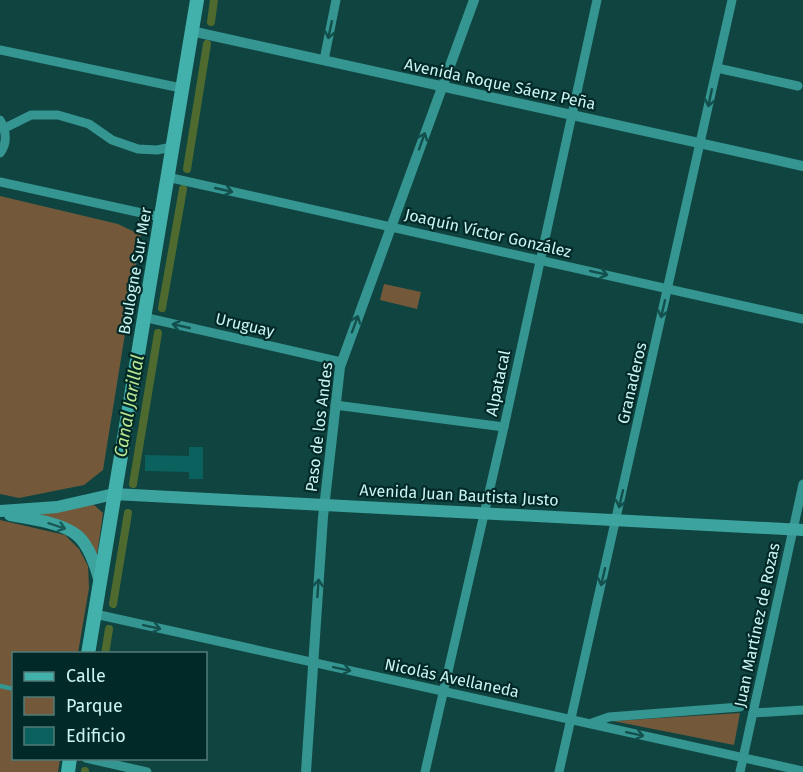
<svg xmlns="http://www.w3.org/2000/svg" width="803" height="772" font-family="'Fira Sans',sans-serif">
<rect width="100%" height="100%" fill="#104441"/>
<g fill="#73593a">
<path d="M0 196 118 224 141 235 103 470 84 485 19 498 0 494Z"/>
<path d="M384 284 421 292 417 309 380 300Z"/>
<path d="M94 505 103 513 97 555 73 527 24 512Z"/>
<path d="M0 520 65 535 79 549 88 566 89 588 78 653 14 654V758L60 759 58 772H0Z"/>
<path d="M740 713 734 745 613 721Z"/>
</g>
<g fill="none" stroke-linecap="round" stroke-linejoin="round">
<g stroke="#4e6a2e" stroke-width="8">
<path d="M211 22 214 0"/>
<path d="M187 169 207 44"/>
<path d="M162 308 183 189"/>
<path d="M133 484 158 333"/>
<path d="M113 604 128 513"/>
<path d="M105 654 109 629"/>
<path d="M85 772V771"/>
</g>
</g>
<path fill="#0a615e" d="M189 447H203V479H189V472L145 471V455L189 456Z"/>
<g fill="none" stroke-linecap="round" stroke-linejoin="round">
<path stroke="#359590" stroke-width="4.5" d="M0 686 14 689"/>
<g stroke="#359590" stroke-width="9">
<path d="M0 50 181 88"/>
<path d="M324 60 336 0"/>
<path d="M717 68 798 86"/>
<path d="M0 120C6 130 8 143 0 153"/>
<path d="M5 128 31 115H58L89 124 112 140 138 149 157 150 172 147"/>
<path d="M167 177 803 319"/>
<path d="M0 182 160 217"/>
<path d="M143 317 341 362"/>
<path d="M335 405 504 427"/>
<path d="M95 614 803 771"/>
<path d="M753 713 803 710"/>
<path d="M592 723 609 717 740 707"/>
<path d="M86 758 147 772"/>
<path d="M425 772 504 427 597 0"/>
<path d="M559 772 732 0"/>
<path d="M740 772 803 484"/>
</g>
<g stroke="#359590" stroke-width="10">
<path d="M191 31 803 166"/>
<path d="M306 772 323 517 340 367 474 0"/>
</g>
<g stroke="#3ca39e" stroke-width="12">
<path d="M0 511 57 507 114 494 803 530"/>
<path d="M10 515C28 518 64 523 78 536 90 547 96 567 100 582"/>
</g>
<g stroke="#43b1ab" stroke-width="14">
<path d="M88 654 197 0"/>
<path d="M68 772 70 758"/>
</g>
</g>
<defs><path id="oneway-shaft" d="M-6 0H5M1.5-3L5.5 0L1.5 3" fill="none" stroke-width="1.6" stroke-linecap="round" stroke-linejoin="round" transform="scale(1.5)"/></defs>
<g stroke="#134f4c">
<use href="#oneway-shaft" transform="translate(330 30) rotate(102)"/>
<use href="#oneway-shaft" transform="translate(710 98) rotate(102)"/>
<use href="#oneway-shaft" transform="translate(422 141) rotate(-70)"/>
<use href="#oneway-shaft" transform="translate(224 190) rotate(13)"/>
<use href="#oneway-shaft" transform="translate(599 273) rotate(13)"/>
<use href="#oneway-shaft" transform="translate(663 309) rotate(103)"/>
<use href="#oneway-shaft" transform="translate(355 324) rotate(-70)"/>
<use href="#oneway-shaft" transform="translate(181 326) rotate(-167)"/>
<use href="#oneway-shaft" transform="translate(621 499) rotate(103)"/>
<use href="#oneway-shaft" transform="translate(603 577) rotate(103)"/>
<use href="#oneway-shaft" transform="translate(318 588) rotate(-86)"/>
<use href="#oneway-shaft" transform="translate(152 627) rotate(12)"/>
<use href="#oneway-shaft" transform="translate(342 669) rotate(12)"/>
<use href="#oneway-shaft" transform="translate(635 734) rotate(12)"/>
</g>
<use stroke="#185a57" href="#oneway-shaft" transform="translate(57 526) rotate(18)"/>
<g text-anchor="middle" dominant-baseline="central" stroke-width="4.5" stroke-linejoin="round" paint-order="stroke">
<g font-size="16" fill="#caf5f1" stroke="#002927">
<text transform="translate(500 84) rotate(12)">Avenida Roque Sáenz Peña</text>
<text transform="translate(488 233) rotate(13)">Joaquín Víctor González</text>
<text transform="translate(135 271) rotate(-80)">Boulogne Sur Mer</text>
<text transform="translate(245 325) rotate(13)">Uruguay</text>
<text transform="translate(498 383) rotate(-78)">Alpatacal</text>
<text transform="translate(632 383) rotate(-77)">Granaderos</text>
<text transform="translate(319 427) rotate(-83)">Paso de los Andes</text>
<text transform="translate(459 495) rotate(3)">Avenida Juan Bautista Justo</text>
<text transform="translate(757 625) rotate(-78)">Juan Martínez de Rozas</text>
<text transform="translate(452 678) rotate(12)">Nicolás Avellaneda</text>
</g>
<g font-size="18" font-style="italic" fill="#bbe78f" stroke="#002927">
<text transform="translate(129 406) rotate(-80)">Canal Jarillal</text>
</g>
</g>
<rect x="12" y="652" width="195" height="108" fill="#002927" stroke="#517b78" stroke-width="1.5"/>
<rect x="24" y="672" width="30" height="9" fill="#43b1ab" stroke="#517b78" stroke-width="1.5"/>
<text x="66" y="682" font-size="18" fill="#caf5f1">Calle</text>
<rect x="24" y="697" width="30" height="18" fill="#73593a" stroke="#517b78" stroke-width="1.5"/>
<text x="66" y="712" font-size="18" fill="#caf5f1">Parque</text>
<rect x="24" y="727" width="30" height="18" fill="#0a615e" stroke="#517b78" stroke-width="1.5"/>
<text x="66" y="742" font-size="18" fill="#caf5f1">Edificio</text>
</svg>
